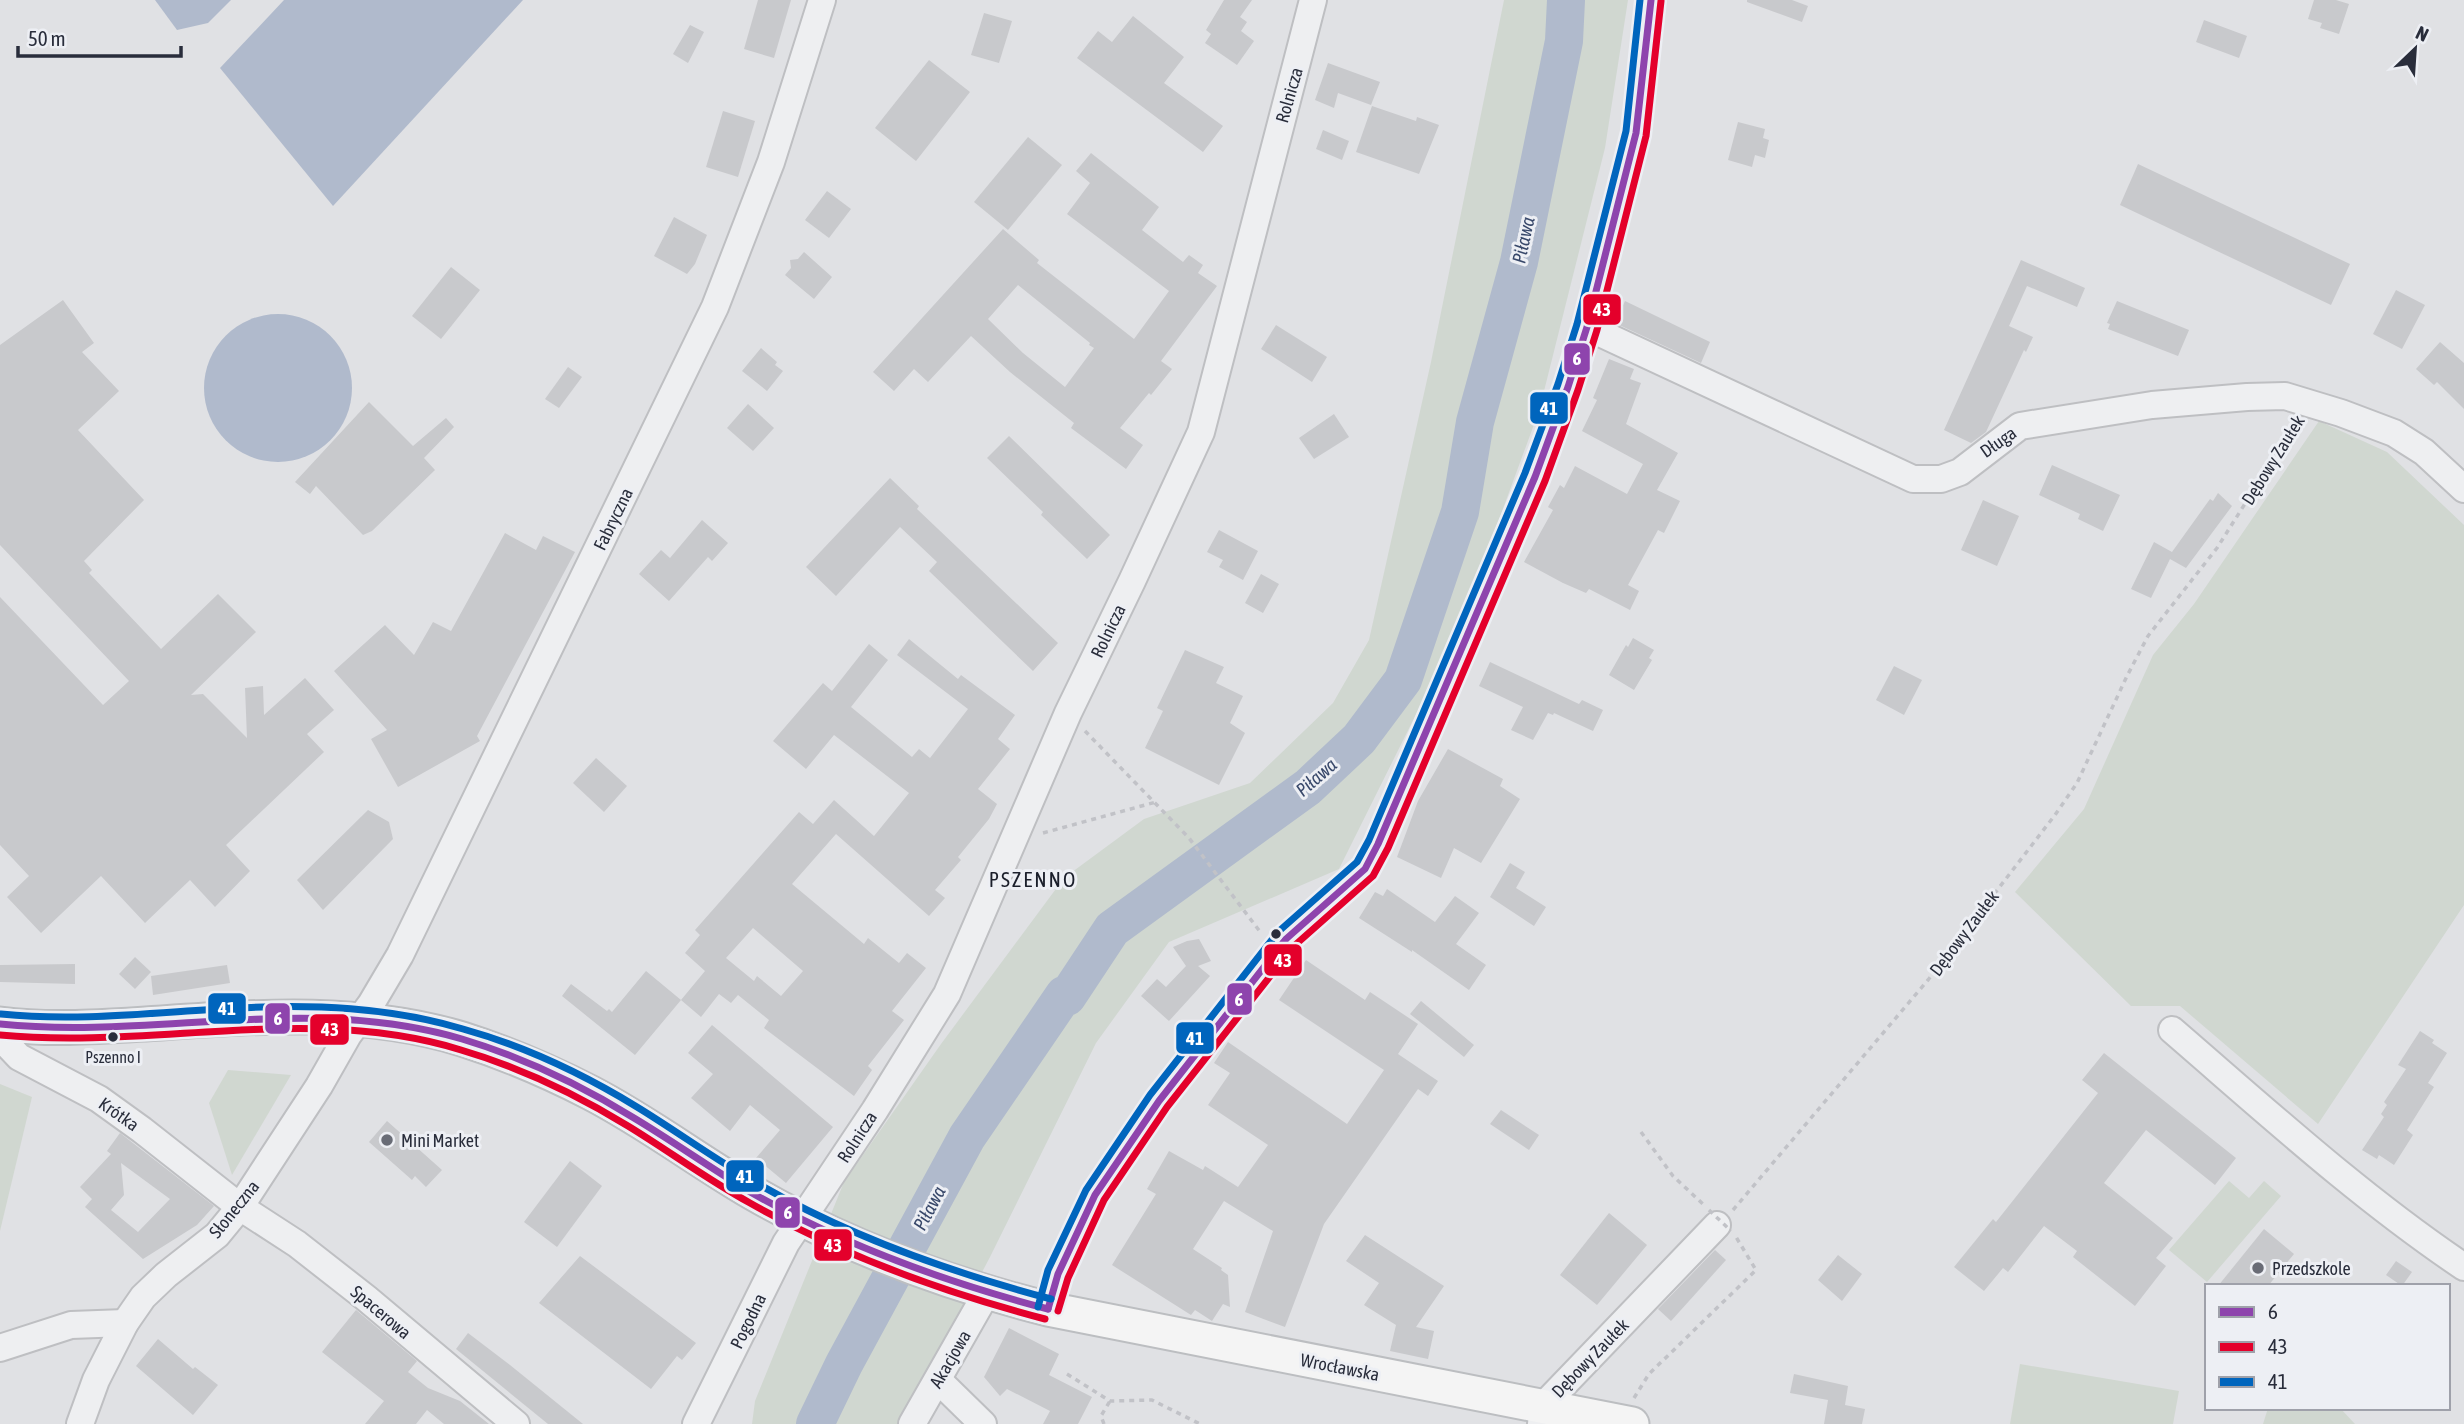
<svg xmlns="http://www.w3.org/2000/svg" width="2464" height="1424" font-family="'Asap Condensed',sans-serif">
<rect width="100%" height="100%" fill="#e0e1e4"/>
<g fill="#d0d7d0">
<path d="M1504 0H1628L1605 148 1539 411 1459 628 1339 869 1169 942 1096 1043 990 1257 902 1424H752L755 1401 844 1182 941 1044 1064 878 1144 819 1250 783 1333 703 1369 640 1431 362Z"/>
<path d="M2319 421 2387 452 2464 525V905L2318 1124 2180 1006H2131L2015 892 2084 809 2153 655 2194 604Z"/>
<path d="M228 1070 291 1075 232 1175 209 1103Z"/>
<path d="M0 1084 32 1097 0 1231Z"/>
<path d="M2229 1181 2249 1198 2264 1181 2281 1196 2207 1282 2169 1250Z"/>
<path d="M2020 1364 2179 1391 2173 1424H2010Z"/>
<path d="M2268 1408H2340L2355 1424H2263Z"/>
</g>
<g fill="#b0bacc">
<path d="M155 0H231L208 23 177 30Z"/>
<path d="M284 0H523L333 206 220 68Z"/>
<circle cx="278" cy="388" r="74"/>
</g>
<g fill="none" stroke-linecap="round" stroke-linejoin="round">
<path stroke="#b0bacc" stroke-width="38" d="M815 1424 844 1364 967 1137 1064 995 1067 997 1112 929 1308 787 1359 739 1403 680 1460 512 1475 422 1519 262 1564 41 1566 0"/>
</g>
<g fill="#c8c9cc" fill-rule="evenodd">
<path d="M758 0H791L774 58 744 49Z"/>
<path d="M1224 0H1252L1240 17 1247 22 1241 31 1254 41 1237 65 1205 43 1211 34 1206 30Z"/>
<path d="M1747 0H1792L1808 6 1802 22 1747 2Z"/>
<path d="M2314 0H2336L2349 4 2339 34 2320 28 2322 23 2308 19Z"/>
<path d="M984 13 1012 21 999 63 971 55Z"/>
<path d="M1133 16 1184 57 1164 83 1223 126 1203 152 1077 58 1098 31 1112 42Z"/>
<path d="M2204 20 2247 36 2239 58 2196 42Z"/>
<path d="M690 25 704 32 688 63 673 54Z"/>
<path d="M929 60 970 92 916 161 875 128Z"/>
<path d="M1328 63 1380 82 1371 105 1338 93 1334 108 1315 100Z"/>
<path d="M1372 106 1416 121 1417 117 1439 125 1419 174 1356 152Z"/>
<path d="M723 111 755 121 738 177 706 167Z"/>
<path d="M1738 122 1765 129 1763 138 1769 140 1765 158 1755 155 1752 167 1728 160Z"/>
<path d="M1323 130 1349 141 1342 160 1316 149Z"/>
<path d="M1028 137 1062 165 1008 230 974 202Z"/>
<path d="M1091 153 1159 207 1142 230 1183 262 1189 255 1203 265 1198 273 1217 286 1161 361 1172 369 1151 395 1149 393 1120 428 1143 445 1126 469 1071 428 1074 423 1010 372 971 336 928 382 914 369 894 391 873 372 1003 229 1039 260 1037 263 1134 339 1169 291 1067 214 1090 183 1076 171ZM1018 285 1090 343 1089 345 1094 348 1065 387 1023 353 988 319Z"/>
<path d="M2138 164 2350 264 2331 305 2120 205Z"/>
<path d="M827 191 851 209 829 238 805 220Z"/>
<path d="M674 217 707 235 695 264 687 274 654 256Z"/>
<path d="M804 252 832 277 814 299 785 275 791 268 790 260 798 259Z"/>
<path d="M2021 260 2085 288 2077 307 2027 286 2009 326 2033 337 2026 352 2024 350 1986 432 1971 443 1944 430Z"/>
<path d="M451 267 480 290 441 339 412 316Z"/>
<path d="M2396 290 2425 305 2402 349 2373 334Z"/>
<path d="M63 300 94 343 82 352 119 391 78 430 144 500 84 561 92 570 89 573 161 649 218 594 256 632 191 695 203 694 247 738 245 688 263 686 264 715 305 678 334 710 307 734 324 752 226 845 250 871 215 907 190 880 145 923 101 876 41 933 7 897 29 876 0 845V597L103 705 129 681 0 545V345Z"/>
<path d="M1625 301 1710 342 1701 363 1615 323Z"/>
<path d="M2117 301 2189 330 2178 356 2108 329 2110 324 2107 323Z"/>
<path d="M1276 325 1327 357 1312 382 1261 349Z"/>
<path d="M2440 342 2464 363V409L2437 382 2434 385 2416 369Z"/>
<path d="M761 348 777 362 775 365 783 371 767 391 742 371Z"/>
<path d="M1609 359 1634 369 1630 379 1641 383 1626 424 1678 453 1657 490 1680 501 1664 533 1658 530 1628 585 1639 591 1630 610 1589 589 1586 593 1563 583 1524 562 1553 510 1548 507 1560 485 1564 488 1575 466 1627 494 1643 464 1582 431 1597 400 1593 398Z"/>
<path d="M568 367 582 377 559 408 545 399Z"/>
<path d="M369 402 413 446 446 418 454 427 424 458 435 470 372 531 363 535 316 486 310 494 295 482Z"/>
<path d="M748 404 774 428 753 451 727 428Z"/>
<path d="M1334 414 1349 437 1314 459 1299 438Z"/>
<path d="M1009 436 1110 535 1087 559 1041 515 1043 512 987 458Z"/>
<path d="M2052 465 2120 495 2103 531 2078 519 2080 514 2039 495Z"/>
<path d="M890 478 919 506 917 509 1058 643 1033 671 929 571 937 562 900 527 836 596 806 567Z"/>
<path d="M2218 493 2232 506 2186 568 2170 559 2151 598 2131 589 2154 542 2172 552 2210 499 2213 501Z"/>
<path d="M1983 500 2019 516 1997 566 1961 550Z"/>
<path d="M702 520 728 543 712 561 708 557 669 601 639 574 661 550 670 558Z"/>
<path d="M1219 530 1258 551 1243 580 1219 567 1223 560 1207 552Z"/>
<path d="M505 533 536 550 543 536 575 552 477 736 480 741 398 787 371 739 387 730 334 671 385 625 414 655 433 622 451 631Z"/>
<path d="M1261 574 1279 584 1263 613 1245 603Z"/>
<path d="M1633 638 1654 650 1649 658 1652 660 1634 690 1609 675 1626 645 1628 647Z"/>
<path d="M909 639 958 679 961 675 1015 715 998 739 1010 749 978 789 997 804 989 819 958 857 961 860 935 890 945 898 929 916 836 834 792 884 864 944 868 938 899 963 907 953 926 968 892 1011 904 1020 868 1066 872 1070 854 1096 764 1028 769 1020 738 995 731 1003 719 994 701 1017 681 1000 705 971 685 953 700 935 695 930 799 812 813 824 834 800 874 836 909 793 834 735 806 769 773 741 823 683 832 691 869 644 888 660 851 707 912 757 919 749 930 758 968 709 897 655ZM753 928 803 971 781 996 757 976 754 981 726 958Z"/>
<path d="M1185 650 1224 667 1216 683 1243 696 1230 723 1245 733 1219 785 1145 748 1163 711 1157 708Z"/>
<path d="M1490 662 1579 704 1582 700 1603 710 1593 731 1554 713 1553 715 1548 713 1533 740 1511 730 1523 707 1479 686Z"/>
<path d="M1894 666 1922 680 1904 715 1876 700Z"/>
<path d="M1448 749 1503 779 1500 786 1520 799 1481 863 1454 848 1441 878 1397 857 1418 801Z"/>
<path d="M596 758 627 786 604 812 573 783Z"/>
<path d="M368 810 389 822 393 839 323 910 297 880Z"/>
<path d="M1510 863 1525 872 1516 888 1546 907 1534 926 1490 897Z"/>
<path d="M1387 889 1435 922 1455 896 1479 913 1456 944 1486 965 1469 990 1412 950V952L1359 918 1375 892 1383 896Z"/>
<path d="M1199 939 1211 961 1198 966 1210 976 1169 1021 1141 996 1157 979 1166 987 1186 966 1173 947 1187 941Z"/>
<path d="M135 957 151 972 135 989 119 974Z"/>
<path d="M1306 960 1365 1000 1370 992 1418 1024 1398 1054 1438 1081 1428 1096 1418 1089 1324 1224 1285 1327 1245 1312 1273 1231 1224 1201 1193 1249 1222 1268 1221 1270 1228 1275 1230 1307 1223 1304 1212 1321 1195 1310 1191 1315 1112 1265 1156 1194 1147 1189 1169 1151 1203 1170 1205 1166 1238 1187 1268 1145 1208 1105 1230 1073 1214 1063 1228 1042 1347 1124 1384 1070 1279 1000Z"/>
<path d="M75 964V984L0 982V965Z"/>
<path d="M227 965 230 983 153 995 151 976Z"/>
<path d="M646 971 681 1000 635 1055 562 996 571 984 607 1011 609 1009 612 1012Z"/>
<path d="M1421 1001 1474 1045 1464 1057 1410 1014Z"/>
<path d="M712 1025 833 1127 786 1183 756 1158 780 1130 750 1105 730 1131 691 1098 713 1074 688 1053Z"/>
<path d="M2420 1031 2434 1040 2432 1043 2447 1053 2428 1083 2434 1087 2407 1130 2413 1135 2394 1165 2379 1155 2377 1159 2362 1150 2384 1117 2381 1114 2387 1105 2384 1102 2406 1069 2398 1065Z"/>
<path d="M2104 1053 2236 1158 2215 1185 2146 1130 2104 1183 2173 1238 2156 1258 2166 1266 2135 1306 2073 1257 2077 1251 2044 1226 2008 1272 2003 1268 1984 1291 1954 1267 1993 1219 1996 1222 2098 1093 2082 1080Z"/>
<path d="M1501 1110 1539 1135 1529 1150 1490 1124Z"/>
<path d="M387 1121 442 1170 426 1187 415 1176 412 1180 369 1142Z"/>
<path d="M120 1133 214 1206 197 1225 143 1259 85 1207 92 1199 80 1187 111 1154 107 1151ZM121 1163 170 1199 138 1232 111 1210 124 1195Z"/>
<path d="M570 1161 602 1186 557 1247 524 1222Z"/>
<path d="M1609 1213 1647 1245 1597 1305 1560 1275Z"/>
<path d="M2264 1229 2294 1254 2268 1286H2218Z"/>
<path d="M1365 1235 1444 1286 1416 1327 1434 1331 1428 1359 1390 1351 1396 1325 1364 1305 1379 1283 1346 1261Z"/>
<path d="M1715 1250 1726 1260 1671 1321 1658 1309Z"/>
<path d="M1838 1255 1862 1274 1842 1301 1818 1280Z"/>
<path d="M580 1256 696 1343 682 1360 677 1356 651 1389 539 1303Z"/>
<path d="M2396 1261 2412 1272 2402 1286 2386 1275Z"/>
<path d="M356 1310 417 1361 408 1372 428 1388 460 1401 489 1424H444L427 1410 416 1424H365L384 1401 322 1352Z"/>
<path d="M1009 1328 1059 1354 1049 1375 1092 1397 1078 1424H1043L1050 1411 1007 1389 1000 1396 984 1377Z"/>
<path d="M468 1333 510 1365 583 1424H548L456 1349Z"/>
<path d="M158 1339 193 1369 195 1367 218 1385 193 1415 136 1366Z"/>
<path d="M1794 1374 1848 1386 1845 1405 1865 1409 1862 1424H1824L1828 1400 1790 1393Z"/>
</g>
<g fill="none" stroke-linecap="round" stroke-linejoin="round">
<defs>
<g id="minor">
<path d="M1587 327 1913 479H1941L1960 472 2020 426 2152 405 2247 397 2285 396 2341 413 2394 433 2424 452 2464 489"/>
<path d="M5 1025V1042L19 1057 99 1099 142 1130 240 1207 297 1244 366 1298 516 1424"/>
<path d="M2172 1030C2267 1112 2360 1197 2464 1267"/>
<path d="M1048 1309 1051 1293 1058 1274 1095 1195 1159 1101 1275 952 1286 939 1365 869 1378 844 1535 477 1568 387 1587 327 1636 133 1651 0"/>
<path d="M0 1348 71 1325 125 1323"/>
<path d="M938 1380 983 1424"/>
<path d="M80 1424 96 1380 125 1323 143 1297 166 1275 217 1235 240 1207 319 1086 348 1035 371 1004 400 955 715 307 771 162 822 0"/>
<path d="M696 1424 786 1243 875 1110 947 994 1068 713 1132 581 1201 432 1313 0"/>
<path d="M912 1424 986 1294"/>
<path d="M1541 1424 1543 1406 1717 1225"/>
</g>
<path id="major" d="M0 1024C54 1031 108 1026 162 1023 262 1016 364 1009 462 1039 506 1053 550 1072 591 1093 647 1122 698 1161 753 1193 845 1246 945 1283 1048 1309L1632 1424"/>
</defs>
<use href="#minor" stroke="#bebfc2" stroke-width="30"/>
<use href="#major" stroke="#bcbec1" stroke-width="37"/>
<g stroke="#c1c2c7" stroke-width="3.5" stroke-dasharray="5 5" stroke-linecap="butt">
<path d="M1085 731 1189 838 1261 933"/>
<path d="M1043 833 1156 802"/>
<path d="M1641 1132 1673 1176 1705 1206"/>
<path d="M1733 1210 1928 980 2055 815 2077 783 2127 676 2148 636 2217 548 2296 423"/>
<path d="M1067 1374 1110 1401 1152 1400 1200 1424"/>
<path d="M1634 1398 1649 1374 1756 1270 1736 1237"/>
<path d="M1104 1424 1101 1416 1110 1401"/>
</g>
<use href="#minor" stroke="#eeeff1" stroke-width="26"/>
<use href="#major" stroke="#f4f4f4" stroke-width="33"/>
<path stroke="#c1c2c7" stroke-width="3.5" stroke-dasharray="5 5" stroke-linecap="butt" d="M1709 1210 1731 1231"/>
<defs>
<g id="bus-1">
<path d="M0 1024C156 1040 306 993 462 1039 522 1057 581 1085 634 1118 674 1142 712 1169 752 1193 845 1246 945 1282 1048 1309"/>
<path d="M1048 1309 1058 1274 1095 1195 1159 1101 1286 939 1365 869 1378 844 1535 477 1568 387 1587 327 1636 133 1651 0"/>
</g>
<g id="bus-2">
<path d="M0 1035C154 1050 309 1003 461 1050 519 1067 576 1094 628 1126 669 1151 708 1180 750 1203 843 1256 942 1292 1045 1319"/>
<path d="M1058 1311 1068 1278 1104 1200 1167 1107 1294 946 1373 876 1388 848 1545 481 1578 390 1597 330 1646 136 1661 1"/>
</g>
<g id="bus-3">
<path d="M1 1014C79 1022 158 1012 236 1008 313 1004 389 1007 463 1029 524 1046 583 1074 637 1107 678 1132 717 1161 760 1185 851 1237 949 1272 1051 1299"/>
<path d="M1038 1307 1048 1270 1086 1190 1150 1095 1278 932 1357 862 1369 840 1525 473 1558 384 1577 324 1626 131 1640 0"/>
</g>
</defs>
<use href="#bus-1" stroke="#edeff4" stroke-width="12"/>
<use href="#bus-2" stroke="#edeff4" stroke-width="12"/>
<use href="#bus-3" stroke="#edeff4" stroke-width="12"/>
<use href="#bus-1" stroke="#8e44ad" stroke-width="7"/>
<use href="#bus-2" stroke="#e4002b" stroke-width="7"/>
<use href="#bus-3" stroke="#0065bd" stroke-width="7"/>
</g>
<g fill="#292d3b" stroke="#edeff4" stroke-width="2.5">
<circle cx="1276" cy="934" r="6"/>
<circle cx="113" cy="1037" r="6"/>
</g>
<g fill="#696c76" stroke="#edeff4" stroke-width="2.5">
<circle cx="387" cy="1140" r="7"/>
<circle cx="2258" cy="1268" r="7"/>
</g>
<g text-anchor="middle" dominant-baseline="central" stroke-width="6" stroke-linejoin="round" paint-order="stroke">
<g font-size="16" fill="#292d3b" stroke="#edeff4">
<text x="113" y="1057">Pszenno I</text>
</g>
<g font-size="18" fill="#292d3b" stroke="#edeff4">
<text transform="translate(1289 95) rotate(-74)">Rolnicza</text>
<text transform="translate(1998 442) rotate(-35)">Długa</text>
<text transform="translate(2273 460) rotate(-58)">Dębowy Zaułek</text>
<text transform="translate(613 519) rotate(-64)">Fabryczna</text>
<text transform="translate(1108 631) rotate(-64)">Rolnicza</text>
<text transform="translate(1964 933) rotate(-53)">Dębowy Zaułek</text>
<text transform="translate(119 1114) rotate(35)">Krótka</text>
<text transform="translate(857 1137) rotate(-57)">Rolnicza</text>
<text transform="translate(234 1209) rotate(-51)">Słoneczna</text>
<text transform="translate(381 1312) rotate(40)">Spacerowa</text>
<text transform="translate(748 1321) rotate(-64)">Pogodna</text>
<text transform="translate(1590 1358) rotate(-46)">Dębowy Zaułek</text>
<text transform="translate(950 1359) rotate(-60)">Akacjowa</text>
<text transform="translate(1340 1367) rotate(11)">Wrocławska</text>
</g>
<g font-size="18" fill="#292d3b" stroke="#edeff4" text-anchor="start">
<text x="401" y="1140">Mini Market</text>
<text x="2272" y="1268">Przedszkole</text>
</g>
<g font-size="19" font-style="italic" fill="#38486a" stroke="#edeff4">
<text transform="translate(1523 240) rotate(-78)">Piława</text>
<text transform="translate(1316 777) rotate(-41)">Piława</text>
<text transform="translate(929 1208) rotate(-62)">Piława</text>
</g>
<g font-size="21" letter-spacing="2" fill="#1b1f2b" stroke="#edeff4">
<text x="1033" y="879">PSZENNO</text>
</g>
</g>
<g stroke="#edeff4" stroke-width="2.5">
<rect x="1582" y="293" width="40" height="33" rx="7" fill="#e4002b"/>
<rect x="1563" y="342" width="28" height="34" rx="7" fill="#8e44ad"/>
<rect x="1529" y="391" width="40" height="34" rx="7" fill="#0065bd"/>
<rect x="1263" y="943" width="40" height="34" rx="7" fill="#e4002b"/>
<rect x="1226" y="982" width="27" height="34" rx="7" fill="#8e44ad"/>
<rect x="207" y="992" width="40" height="33" rx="7" fill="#0065bd"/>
<rect x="264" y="1002" width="27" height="33" rx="7" fill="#8e44ad"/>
<rect x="309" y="1013" width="41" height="33" rx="7" fill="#e4002b"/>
<rect x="1175" y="1021" width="40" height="34" rx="7" fill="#0065bd"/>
<rect x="725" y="1159" width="40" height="34" rx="7" fill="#0065bd"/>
<rect x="774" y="1196" width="27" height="33" rx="7" fill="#8e44ad"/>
<rect x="813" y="1228" width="40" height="34" rx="7" fill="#e4002b"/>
</g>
<g font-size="19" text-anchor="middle" font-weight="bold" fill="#fff">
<text x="1602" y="316">43</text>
<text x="1577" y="365">6</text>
<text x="1549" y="415">41</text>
<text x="1283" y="967">43</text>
<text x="1239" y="1006">6</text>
<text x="227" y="1015">41</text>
<text x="278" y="1025">6</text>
<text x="330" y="1036">43</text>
<text x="1195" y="1045">41</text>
<text x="745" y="1183">41</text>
<text x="788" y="1219">6</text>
<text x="833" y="1252">43</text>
</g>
<rect x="2205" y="1284" width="245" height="126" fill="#edeff4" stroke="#9fa1aa" stroke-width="2"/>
<rect x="2219" y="1307" width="35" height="10" fill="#8e44ad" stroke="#9fa1aa" stroke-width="2"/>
<text x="2268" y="1319" font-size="21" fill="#292d3b">6</text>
<rect x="2219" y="1342" width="35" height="10" fill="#e4002b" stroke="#9fa1aa" stroke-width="2"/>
<text x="2268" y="1354" font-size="21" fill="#292d3b">43</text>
<rect x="2219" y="1377" width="35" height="10" fill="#0065bd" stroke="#9fa1aa" stroke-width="2"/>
<text x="2268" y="1389" font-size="21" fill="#292d3b">41</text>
<g transform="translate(2415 49) rotate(25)" stroke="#edeff4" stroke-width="5" paint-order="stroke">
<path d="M0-5L12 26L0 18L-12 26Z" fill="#292d3b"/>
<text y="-10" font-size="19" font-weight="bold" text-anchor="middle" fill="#292d3b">N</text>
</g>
<path d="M18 46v10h163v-10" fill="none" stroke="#292d3b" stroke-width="3.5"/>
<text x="28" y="46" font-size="21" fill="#292d3b" stroke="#edeff4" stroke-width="5" paint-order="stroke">50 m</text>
</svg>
